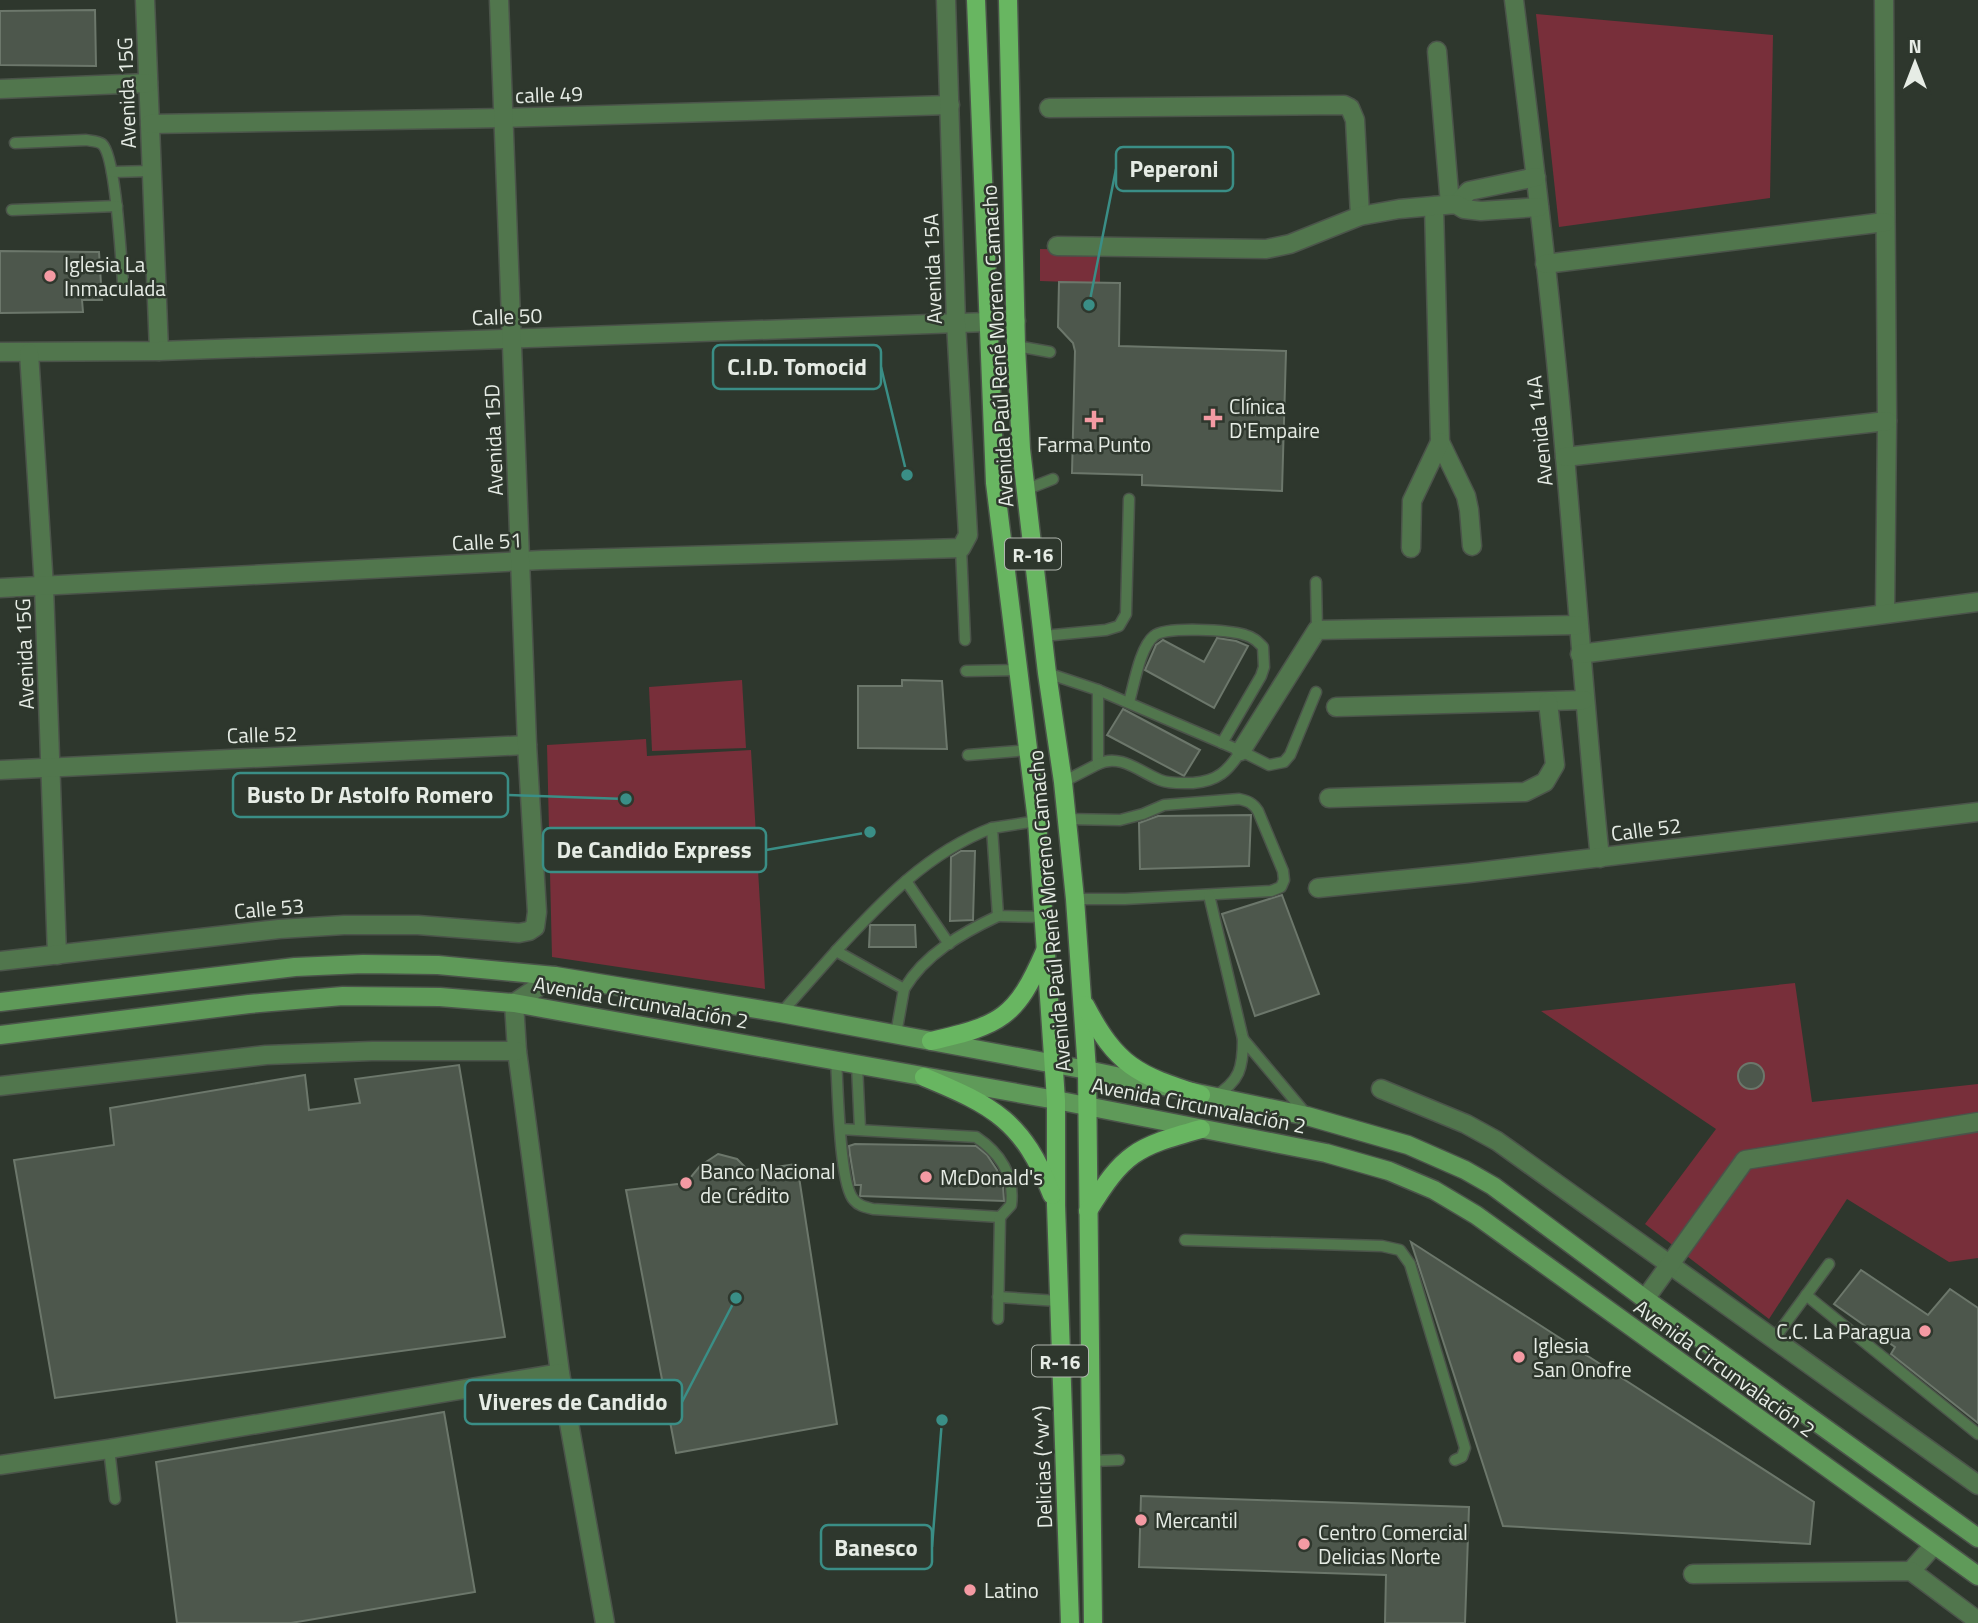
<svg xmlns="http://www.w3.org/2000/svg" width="1978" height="1623" font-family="'Titillium Web',sans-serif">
<rect width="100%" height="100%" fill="#2e372d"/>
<g fill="#782f3a">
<path d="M1536 14 1773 35 1770 198 1559 227Z"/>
<path d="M1040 249 1100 250V283L1040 281Z"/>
<path d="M742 680 746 748 652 751 649 687Z"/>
<path d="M646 739 647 756 751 750 765 989 552 957 547 745Z"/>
<path d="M1795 983 1812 1102 1978 1084V1258L1949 1262 1847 1199 1769 1319 1645 1224 1716 1129 1541 1011Z"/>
</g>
<g fill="#4d574c" stroke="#6c776b" stroke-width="2">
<path d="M95 10 96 66 0 65V11Z"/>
<path d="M0 251 99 252 102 300H82L83 312 0 313Z"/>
<path d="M1059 282 1120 283 1119 346 1286 351 1282 491 1142 485V475L1072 473 1075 351 1073 343 1058 327Z"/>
<path d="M1217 638 1236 641 1248 646 1214 708 1145 670 1156 645 1163 640 1204 662Z"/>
<path d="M902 680 942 681 947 749 858 748V686H902Z"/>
<path d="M1123 709 1200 750 1184 776 1107 735Z"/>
<path d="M1251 815 1249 866 1140 869 1139 823 1158 816Z"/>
<path d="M961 851H975L973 920 950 921 951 857Z"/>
<path d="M1282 895 1319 994 1255 1016 1222 914Z"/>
<path d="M870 925H915L916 947H869Z"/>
<circle cx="1751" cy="1076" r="13"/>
<path d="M459 1065 505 1337 55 1398 14 1160 114 1145 110 1108 305 1075 309 1110 360 1103 355 1079Z"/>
<path d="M855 1144 976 1146 987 1155 997 1170 1003 1186 1004 1201 860 1196 861 1185H855L850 1155 849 1146Z"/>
<path d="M718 1154 737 1159 749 1171 797 1164 837 1424 676 1453 626 1190 686 1183 700 1166Z"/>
<path d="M1411 1242 1814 1502 1810 1544 1503 1526Z"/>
<path d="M1861 1270 1928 1315 1950 1289 1978 1308V1423L1891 1354 1895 1347 1834 1304Z"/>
<path d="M444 1412 475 1592 291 1623H177L156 1462Z"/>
<path d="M1141 1496 1469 1507 1465 1623H1385L1386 1575 1139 1567Z"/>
</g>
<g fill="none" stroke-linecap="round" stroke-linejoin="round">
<defs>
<g id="service">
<path d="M15 143 86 140C91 141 98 141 102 144 116 156 121 260 123 283"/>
<path d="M112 172 151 171"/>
<path d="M12 210 117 206"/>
<path d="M1016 346 1050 352"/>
<path d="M1025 490 1053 479"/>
<path d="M961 548 965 640"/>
<path d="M1316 582 1317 630"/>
<path d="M1043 636 1106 630 1119 626 1126 614 1129 499"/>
<path d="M966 671 1019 670"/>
<path d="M1047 673 1098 690V764L1063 782"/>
<path d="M1098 690 1241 751 1269 765 1284 762 1290 755 1316 692"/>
<path d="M1129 702C1134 685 1140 647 1154 636 1166 626 1230 630 1245 635 1253 637 1257 641 1263 647L1264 667 1261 676 1222 743"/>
<path d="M968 755 1029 750"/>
<path d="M1098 764C1120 753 1140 772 1160 780 1170 784 1182 783 1193 783 1218 781 1228 771 1241 751"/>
<path d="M1067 819 1120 820 1143 814 1164 805 1239 799C1248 801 1253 803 1258 811L1283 871 1284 880 1281 887 1271 891 1125 899H1075"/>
<path d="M1037 821 992 828 998 916 1045 917"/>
<path d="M906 881 949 944"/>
<path d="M1209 895 1243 1039"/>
<path d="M836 951C881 902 928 852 992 828"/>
<path d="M904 989C925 954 962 933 998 916"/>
<path d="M781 1013 836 951 904 989 896 1034"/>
<path d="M836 1060C838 1086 839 1185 854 1200 859 1206 865 1207 873 1209L1000 1217 1011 1205C1015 1176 1000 1153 976 1137L840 1129"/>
<path d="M857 1065 860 1129"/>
<path d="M1214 1097C1240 1081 1243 1068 1243 1039L1307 1115"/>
<path d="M1185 1240 1382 1246 1400 1250 1410 1264 1465 1448 1462 1457 1455 1460"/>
<path d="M1806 1295 1978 1434"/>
<path d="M998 1297 1058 1301"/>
<path d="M998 1319 1000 1217"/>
<path d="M1774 1339 1829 1264"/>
<path d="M109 1449 115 1499"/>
<path d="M1092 1461 1119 1460"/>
</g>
<g id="minor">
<path d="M145 0 159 351"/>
<path d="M1514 0C1533 152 1552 305 1565 457 1577 591 1586 724 1600 858"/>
<path d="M1884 0 1887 421 1885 613"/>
<path d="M1437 51 1450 204"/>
<path d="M0 89 148 83"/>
<path d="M1049 108 1344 105 1350 108 1355 120 1360 216"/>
<path d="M150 124 503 118 950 105"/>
<path d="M1456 204 1469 191 1536 177"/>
<path d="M1434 206 1440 442 1466 496 1469 510 1472 546"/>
<path d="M1057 246 1266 249 1290 244 1360 216 1399 209 1456 204 1464 209 1481 211 1539 207"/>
<path d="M1545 264 1885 222"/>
<path d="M0 352 159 351 1016 321"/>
<path d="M29 353 44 587 57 955"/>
<path d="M1565 457 1887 421"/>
<path d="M1411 548 1412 501 1440 442"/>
<path d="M0 588 542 560 961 548 968 535 956 323 946 0"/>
<path d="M1580 654 1978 602"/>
<path d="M1336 707 1584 700"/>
<path d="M1241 751 1317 630 1578 625"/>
<path d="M0 770 527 745"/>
<path d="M1329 798 1525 792 1545 782 1555 765 1548 702"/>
<path d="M1318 888 1469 873 1978 812"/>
<path d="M0 961 279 929 344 925H418L519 933 529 931 535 927 537 912 527 745 499 0"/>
<path d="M555 976 514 1003 517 1051 560 1373 605 1623"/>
<path d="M0 1086 266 1055 372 1051H517"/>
<path d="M1381 1089 1466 1124 1497 1141 1978 1485"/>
<path d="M1645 1299 1745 1160 1978 1122"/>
<path d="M0 1465 109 1449 560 1373"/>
<path d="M1911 1571 1934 1545"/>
<path d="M1693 1574 1911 1571 1978 1621"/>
</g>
<g id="secondary">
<path d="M0 1002 295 967 363 964 438 965 555 976 781 1013 1087 1070 1307 1116 1408 1145 1465 1170 1493 1186 1645 1299 1978 1538"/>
<path d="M0 1035 249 1004 343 996 440 997 514 1003 1056 1100 1326 1153 1389 1171 1434 1190 1476 1215 1978 1576"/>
</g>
<g id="primary">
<path d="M976 0 995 483 1037 821 1056 1100V1205L1070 1623"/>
<path d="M1008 0 1016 346 1021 449 1047 673 1063 782 1075 899 1087 1070 1093 1623"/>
<path d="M1085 1005C1117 1066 1137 1075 1201 1095"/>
<path d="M931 1041C1001 1025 1016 1018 1045 951"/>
<path d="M924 1077C994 1106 1023 1121 1052 1195"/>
<path d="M1088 1211C1124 1153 1135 1147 1201 1129"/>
</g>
</defs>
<use href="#service" stroke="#4b544a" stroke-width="13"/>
<use href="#minor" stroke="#4b544a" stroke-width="21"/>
<use href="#secondary" stroke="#4b544a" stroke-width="21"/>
<use href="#primary" stroke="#4b544a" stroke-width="21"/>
<use href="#service" stroke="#51764d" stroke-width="10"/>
<use href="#minor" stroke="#51764d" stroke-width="18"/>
<use href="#secondary" stroke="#5f9a59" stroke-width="18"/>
<use href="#primary" stroke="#68b661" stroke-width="18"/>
</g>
<g fill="#f49aa3" stroke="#2e372d" stroke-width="2.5">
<circle cx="50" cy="276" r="7"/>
<path d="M1209.5 407.5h7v7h7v7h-7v7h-7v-7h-7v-7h7z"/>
<path d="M1090.5 409.5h7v7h7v7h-7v7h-7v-7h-7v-7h7z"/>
<circle cx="926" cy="1177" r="7"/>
<circle cx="686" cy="1183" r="7"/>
<circle cx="1925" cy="1331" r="7"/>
<circle cx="1519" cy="1357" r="7"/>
<circle cx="1141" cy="1520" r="7"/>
<circle cx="1304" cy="1544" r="7"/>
<circle cx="970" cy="1590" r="7"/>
</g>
<g text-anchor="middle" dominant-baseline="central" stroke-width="5" stroke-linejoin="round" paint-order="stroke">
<g fill="#2e372d" stroke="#afb6ae" stroke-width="2">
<rect x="1005" y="538.5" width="56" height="31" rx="5"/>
<rect x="1032" y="1345.5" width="56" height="31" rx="5"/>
</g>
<g font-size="19" font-weight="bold" fill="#e6ece5">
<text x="1033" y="554">R-16</text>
<text x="1060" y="1361">R-16</text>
</g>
<g font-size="21" fill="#e6ece5" stroke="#2e372d">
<text transform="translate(126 93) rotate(-92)">Avenida 15G</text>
<text transform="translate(549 94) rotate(-2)">calle 49</text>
<text transform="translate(932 269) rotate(-92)">Avenida 15A</text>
<text transform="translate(507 316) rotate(-2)">Calle 50</text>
<text transform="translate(997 346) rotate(-93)">Avenida Paúl René Moreno Camacho</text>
<text transform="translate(1539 431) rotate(-96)">Avenida 14A</text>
<text transform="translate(493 440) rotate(-92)">Avenida 15D</text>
<text transform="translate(487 541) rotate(-3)">Calle 51</text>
<text transform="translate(24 654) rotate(-92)">Avenida 15G</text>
<text transform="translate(262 734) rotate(-2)">Calle 52</text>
<text transform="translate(1646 829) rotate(-7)">Calle 52</text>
<text transform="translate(269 908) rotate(-5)">Calle 53</text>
<text transform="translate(1049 911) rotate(-95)">Avenida Paúl René Moreno Camacho</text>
<text transform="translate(641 1002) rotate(10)">Avenida Circunvalación 2</text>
<text transform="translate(1199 1105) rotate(11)">Avenida Circunvalación 2</text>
<text transform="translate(1725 1368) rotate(36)">Avenida Circunvalación 2</text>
<text transform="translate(1042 1467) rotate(-92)">Delicias (^w^)</text>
</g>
<g font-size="21" fill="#e6ece5" stroke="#2e372d" text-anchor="start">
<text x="64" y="264">Iglesia La<tspan x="64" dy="24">Inmaculada</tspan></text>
<text x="1229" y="406">Clínica<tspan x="1229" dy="24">D'Empaire</tspan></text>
<text x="1094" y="444" text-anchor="middle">Farma Punto</text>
<text x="700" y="1171">Banco Nacional<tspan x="700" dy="24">de Crédito</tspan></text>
<text x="940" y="1177">McDonald's</text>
<text x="1911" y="1331" text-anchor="end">C.C. La Paragua</text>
<text x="1533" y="1345">Iglesia<tspan x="1533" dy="24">San Onofre</tspan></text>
<text x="1155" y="1520">Mercantil</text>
<text x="1318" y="1532">Centro Comercial<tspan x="1318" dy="24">Delicias Norte</tspan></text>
<text x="984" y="1590">Latino</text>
</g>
</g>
<path fill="none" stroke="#3a8e86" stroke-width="2.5" d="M1089 305L1116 169M907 475L881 367M626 799L508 795M870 832L766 850M736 1298L682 1402M942 1420L932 1547"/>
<g fill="#3a8e86" stroke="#2e372d" stroke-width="2.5">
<circle cx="1089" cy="305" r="7"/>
<circle cx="907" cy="475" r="7"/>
<circle cx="626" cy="799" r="7"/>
<circle cx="870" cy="832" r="7"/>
<circle cx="736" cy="1298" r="7"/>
<circle cx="942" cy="1420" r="7"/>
</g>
<g fill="#2e372d" stroke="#3a8e86" stroke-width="2.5">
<rect x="1116" y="147" width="117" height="44" rx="7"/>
<rect x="713" y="345" width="168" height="44" rx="7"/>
<rect x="233" y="773" width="275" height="44" rx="7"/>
<rect x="543" y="828" width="223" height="44" rx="7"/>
<rect x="465" y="1380" width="217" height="44" rx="7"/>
<rect x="821" y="1525" width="111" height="44" rx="7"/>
</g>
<g font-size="23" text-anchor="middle" font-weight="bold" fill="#e6ece5">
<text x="1174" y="177">Peperoni</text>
<text x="797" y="375">C.I.D. Tomocid</text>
<text x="370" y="803">Busto Dr Astolfo Romero</text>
<text x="654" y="858">De Candido Express</text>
<text x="573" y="1410">Viveres de Candido</text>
<text x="876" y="1556">Banesco</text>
</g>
<g transform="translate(1915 63)" stroke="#2e372d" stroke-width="5" paint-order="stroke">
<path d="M0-5L12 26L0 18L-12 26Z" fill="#e6ece5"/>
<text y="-10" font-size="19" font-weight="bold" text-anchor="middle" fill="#e6ece5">N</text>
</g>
</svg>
